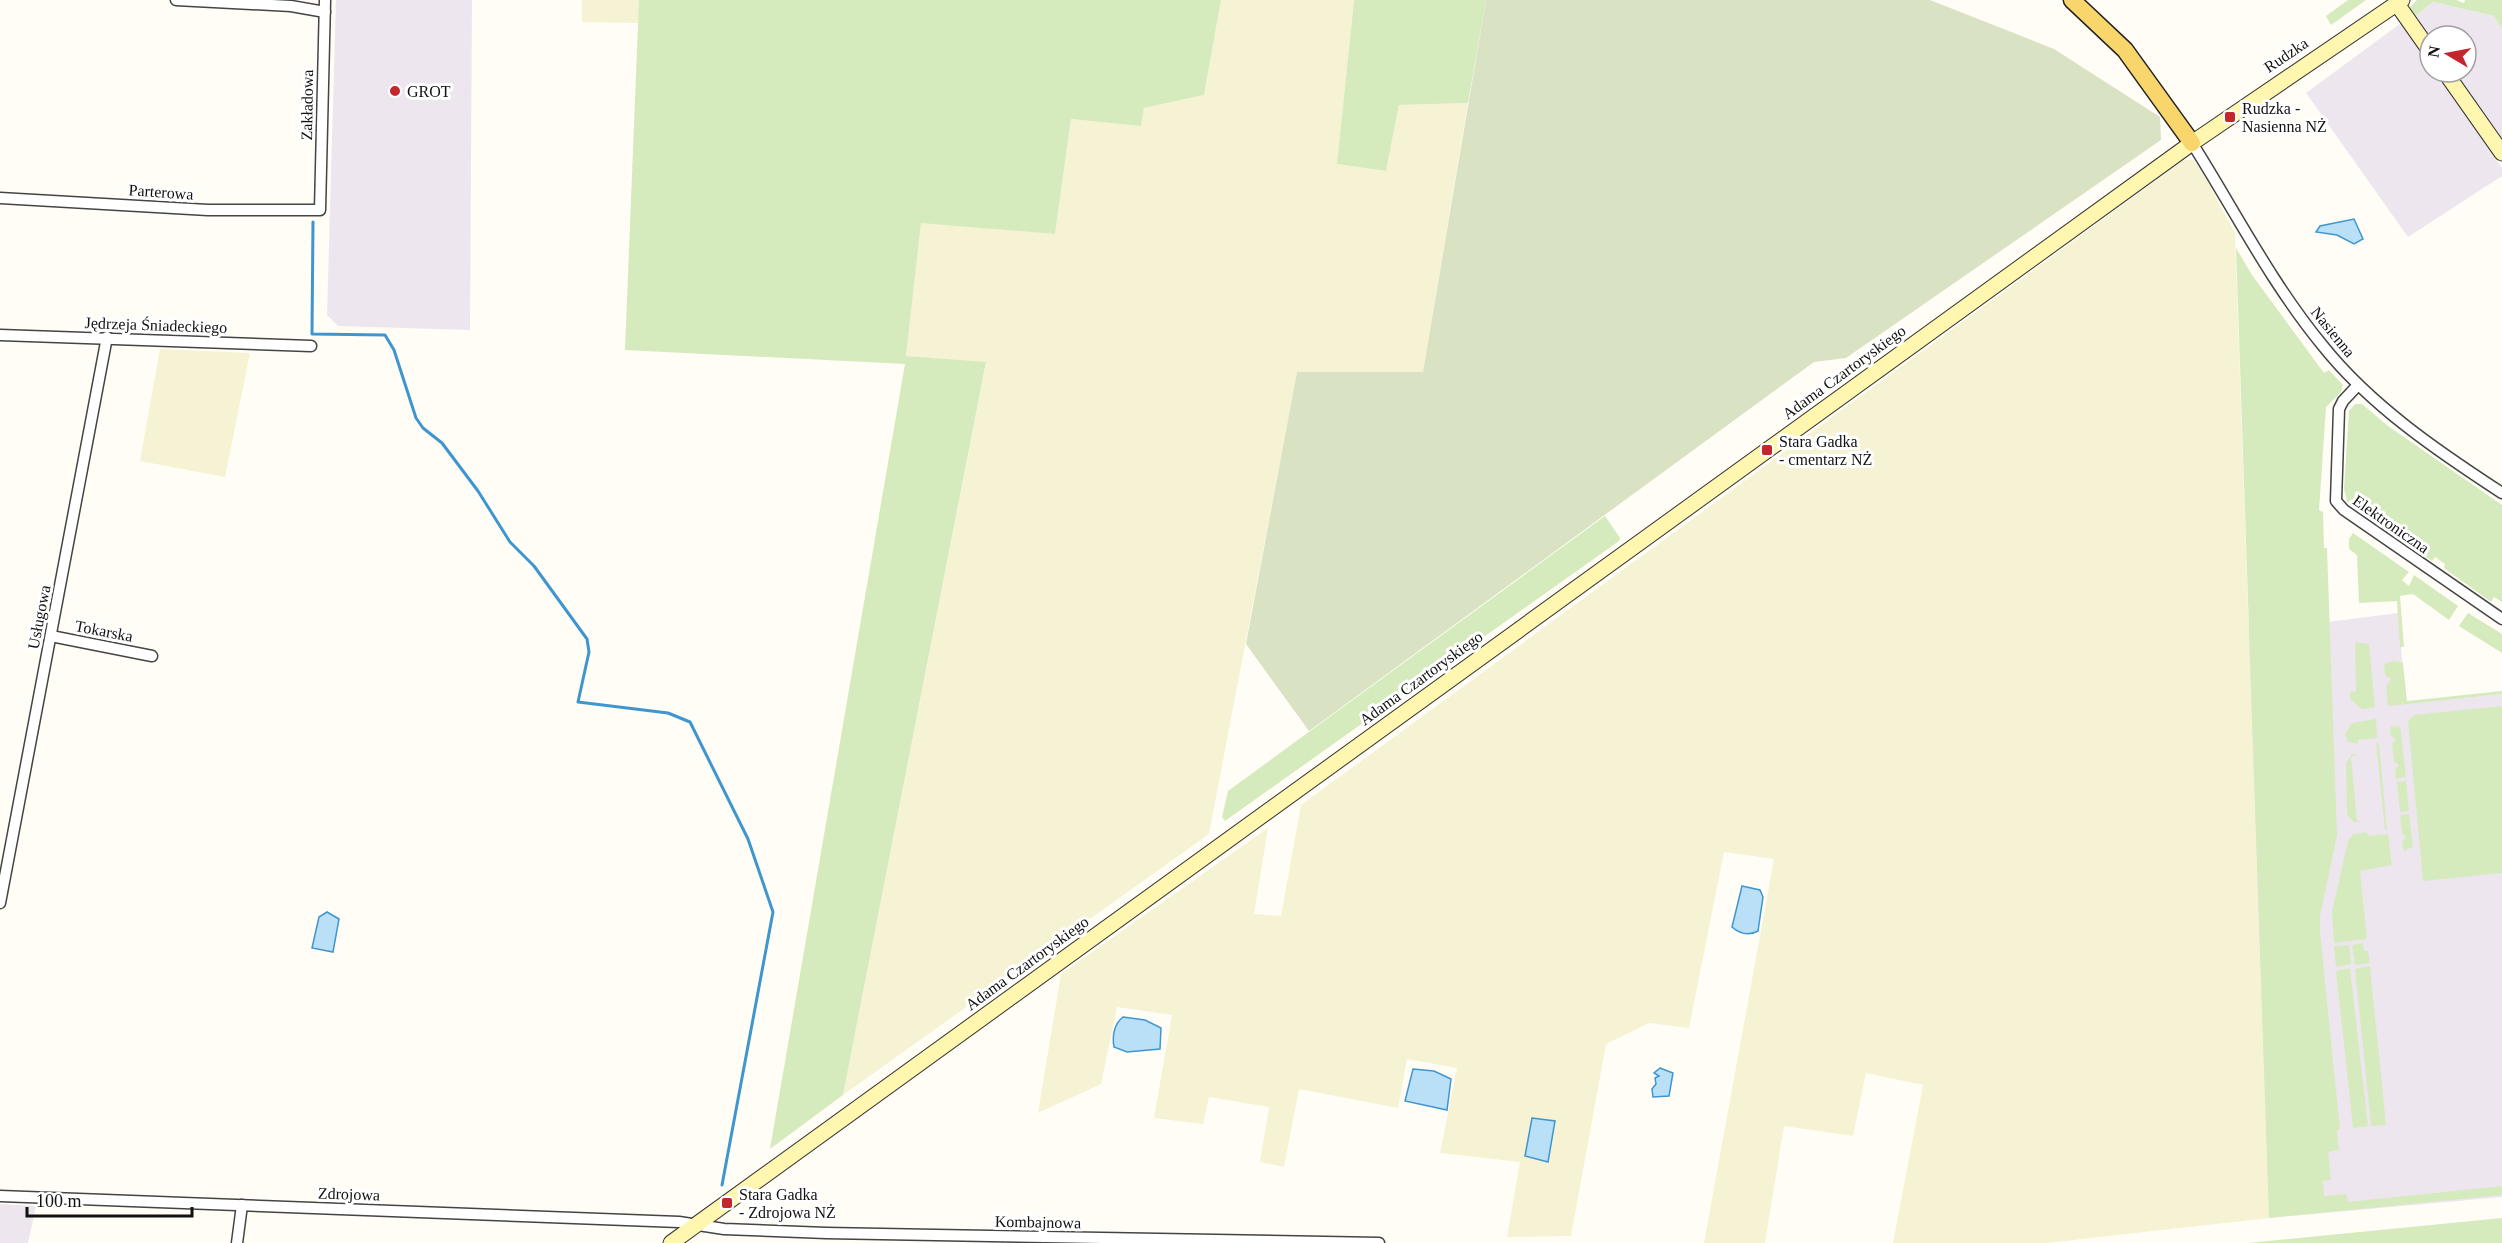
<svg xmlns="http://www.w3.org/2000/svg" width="2502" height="1243" font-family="'Times New Roman',serif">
<rect width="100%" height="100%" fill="#fffdf5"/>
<g fill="#eee6ef">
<path d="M336 0H472L470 330 338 326 327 315Z"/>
<path d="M2433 2 2494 16 2502 29V144L2450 72H2466V36H2430V45L2414 17Z"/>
<path d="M2401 23 2430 64V72H2435L2502 168V176L2408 237 2306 93Z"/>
<path d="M2398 613 2406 703 2502 694V1197L2269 1218 2248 624 2328 622Z"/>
<path d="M0 1204 36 1206 28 1243H0Z"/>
</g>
<g fill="#f6f3d4">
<path d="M582 0H639V23L582 22Z"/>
<path d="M1221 0H1354L1337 164 1386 171 1399 105 1468 103 1423 372 1297 373 1209 834 843 1095 986 363 906 356 921 222 1055 234 1071 119 1141 126 1144 108 1204 95Z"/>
<path d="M2184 160H2193L2200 168 2235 233 2269 1218 2047 1243H1893L1923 1085 1866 1073 1853 1136 1784 1126 1765 1243H1704L1774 859 1724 852 1689 1028 1649 1023 1606 1044 1571 1236 1507 1237 1520 1162 1440 1153 1457 1068 1407 1059 1398 1108 1299 1089 1284 1167 1260 1162 1269 1107 1209 1097 1203 1124 1154 1118 1172 1015 1117 1007 1101 1084 1038 1113 1061 974 1268 828 1254 914 1281 916 1301 805Z"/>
<path d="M160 349 250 353 225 477 140 461Z"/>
</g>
<g fill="#d5ebbd">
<path d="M639 0H1221L1204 95 1144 108 1141 126 1071 119 1055 234 921 223 906 356 986 362 843 1095 770 1149 905 364 625 350Z"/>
<path d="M1354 0H1486L1468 103 1399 105 1386 171 1337 164Z"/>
<path d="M2348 0H2366L2331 25 2326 16Z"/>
<path d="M2417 0H2456L2464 3 2465 0H2502V29L2494 16 2433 2 2414 17 2409 8Z"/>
<path d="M2236 248 2252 275 2324 373 2329 370 2343 385 2341 392 2326 407 2319 510 2323 512 2324 548H2327L2337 835 2320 916V932L2340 1129 2337 1130 2339 1150 2328 1152 2331 1180 2323 1181 2324 1196 2346 1194 2348 1202 2502 1186V1195L2269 1218Z"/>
<path d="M2355 404H2362L2388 426 2502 505V602L2494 597 2491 602 2444 568 2445 564 2435 557 2432 561 2347 501 2344 489 2349 411Z"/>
<path d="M1605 516 1620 538 1619 541 1225 821 1222 817 1228 791Z"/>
<path d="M2353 533 2409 572 2402 580 2409 586 2414 575 2458 606 2449 620 2413 594 2400 596 2404 647H2400L2397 601 2359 603 2357 555 2349 549V539Z"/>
<path d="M2468 613 2502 634V653L2459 626Z"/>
<path d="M2355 642 2369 644 2375 707 2362 709 2350 699V692L2356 691Z"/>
<path d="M2394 661 2403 663 2407 701 2502 691V694L2388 706 2386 686 2391 679 2385 675 2384 664Z"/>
<path d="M2502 706V873L2423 881 2408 721 2414 715Z"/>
<path d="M2376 719 2377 738 2358 740V744L2348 742 2345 734 2352 723Z"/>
<path d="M2400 726 2406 777 2396 779 2395 770 2399 765 2394 762 2392 744 2396 740 2391 736 2390 727Z"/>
<path d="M2376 742 2379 744 2387 830H2385Z"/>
<path d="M2352 754 2358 755 2351 757 2357 821 2365 822H2354L2347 815 2346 764Z"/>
<path d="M2406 781 2409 811 2400 812 2397 782Z"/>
<path d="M2409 814 2413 847 2404 851 2402 842 2406 837 2402 833 2400 815Z"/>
<path d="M2367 832 2368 836 2388 834 2392 865 2360 871 2367 939 2334 943 2332 912 2348 841 2353 834Z"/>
<path d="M2363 943 2364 951H2368L2370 963 2355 965 2352 945Z"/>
<path d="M2349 945 2351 964 2336 967 2334 946Z"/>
<path d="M2370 966 2386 1125 2371 1126 2355 969Z"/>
<path d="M2350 968 2368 1126 2353 1128 2336 971Z"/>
<path d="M2502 1218V1243H2248Z"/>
</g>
<path fill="#d9e3c4" d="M1486 0H1930L2054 49 2160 117 2161 140 1846 358 1814 362 1309 731 1246 644 1297 372H1423Z"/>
<g fill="#b9e0f7" stroke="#3f96cf" stroke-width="1.5">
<path d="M2354 219 2363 239 2354 244 2337 235 2316 232 2320 226Z"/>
<path d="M1742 886 1760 890 1763 897 1758 931C1749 936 1740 934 1732 927Z"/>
<path d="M327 912 339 919 333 952 312 948 319 917Z"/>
<path d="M1123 1017 1145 1020 1161 1028 1160 1049 1127 1052 1114 1047C1112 1036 1114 1024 1123 1017Z"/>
<path d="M1660 1068 1673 1073 1669 1096 1653 1097 1652 1089 1656 1084 1655 1078 1659 1076 1654 1073Z"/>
<path d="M1413 1069 1434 1071 1451 1079 1447 1110 1405 1101Z"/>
<path d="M1532 1118 1555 1121 1548 1162 1525 1156Z"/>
</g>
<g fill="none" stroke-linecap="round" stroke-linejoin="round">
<path stroke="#3f96cf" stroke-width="3" d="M313 222 312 334 385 335 394 350 416 418 423 428 442 443 478 491 510 542 534 566 587 639 589 652 578 702 668 713 690 722 748 839 773 912 722 1185"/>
<defs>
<g id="street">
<path d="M176 0 291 6 325 12"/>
<path d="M2192 143C2235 211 2271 283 2323 346 2371 406 2439 452 2502 493"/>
<path d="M0 198 208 210H320L325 0"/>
<path d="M0 335 311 346"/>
<path d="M2358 385 2343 401 2339 409 2336 501 2344 510 2502 619"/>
<path d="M51 636 152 656"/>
<path d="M0 903 107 337"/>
<path d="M0 1196 679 1222 724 1229 826 1233 1379 1243"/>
<path d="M237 1243 242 1205"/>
</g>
<g id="secondary">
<path d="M2397 4 2430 51"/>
<path d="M2445 72 2502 153"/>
<path d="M671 1243 2192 143 2402 0"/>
</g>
<path id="primary" d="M2072 0 2125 50 2192 143"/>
</defs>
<use href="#street" stroke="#444" stroke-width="13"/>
<use href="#secondary" stroke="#333" stroke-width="17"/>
<use href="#primary" stroke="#222" stroke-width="19"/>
<use href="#street" stroke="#fff" stroke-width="10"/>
<use href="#secondary" stroke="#fff6b0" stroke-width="15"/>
<use href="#primary" stroke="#f9d66b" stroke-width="16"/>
</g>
<g fill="#c4262e" stroke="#fff" stroke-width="2">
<circle cx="395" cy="91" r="6"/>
<rect x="2224" y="111" width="12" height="12" rx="3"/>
<rect x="1761" y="444" width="12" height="12" rx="3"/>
<rect x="721" y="1197" width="12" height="12" rx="3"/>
</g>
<g text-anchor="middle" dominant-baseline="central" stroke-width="6" stroke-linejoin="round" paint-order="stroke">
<g font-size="16" fill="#111" stroke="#fff">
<text transform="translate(2286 55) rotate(-34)">Rudzka</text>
<text transform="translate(307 105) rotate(-89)">Zakładowa</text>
<text transform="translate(161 192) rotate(4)">Parterowa</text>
<text transform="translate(156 325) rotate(2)">Jędrzeja Śniadeckiego</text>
<text transform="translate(2333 332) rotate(51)">Nasienna</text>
<text transform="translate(1844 372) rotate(-36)">Adama Czartoryskiego</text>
<text transform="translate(2391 524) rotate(35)">Elektroniczna</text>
<text transform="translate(39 617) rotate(-79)">Usługowa</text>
<text transform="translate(104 631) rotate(11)">Tokarska</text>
<text transform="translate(1421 678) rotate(-36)">Adama Czartoryskiego</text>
<text transform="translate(1027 963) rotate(-36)">Adama Czartoryskiego</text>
<text transform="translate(349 1194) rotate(2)">Zdrojowa</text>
<text transform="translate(1038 1222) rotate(1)">Kombajnowa</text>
</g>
<g font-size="16" fill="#111" stroke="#fff" text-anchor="start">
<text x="407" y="91">GROT</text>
<text x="2242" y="108">Rudzka -<tspan x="2242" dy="18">Nasienna NŻ</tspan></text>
<text x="1779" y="441">Stara Gadka<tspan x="1779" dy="18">- cmentarz NŻ</tspan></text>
<text x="739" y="1194">Stara Gadka<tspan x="739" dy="18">- Zdrojowa NŻ</tspan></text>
</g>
</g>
<g transform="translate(2448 54) rotate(280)"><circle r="28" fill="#ffffff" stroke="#a0a0a0" stroke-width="1.5"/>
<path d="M0-4.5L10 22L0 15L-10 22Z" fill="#c4262e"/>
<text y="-9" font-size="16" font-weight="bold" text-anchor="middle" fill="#111111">N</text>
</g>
<path d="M27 1207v9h165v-9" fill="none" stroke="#111111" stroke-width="3"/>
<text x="36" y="1207" font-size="18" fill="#111111" stroke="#ffffff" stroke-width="4.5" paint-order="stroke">100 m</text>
</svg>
